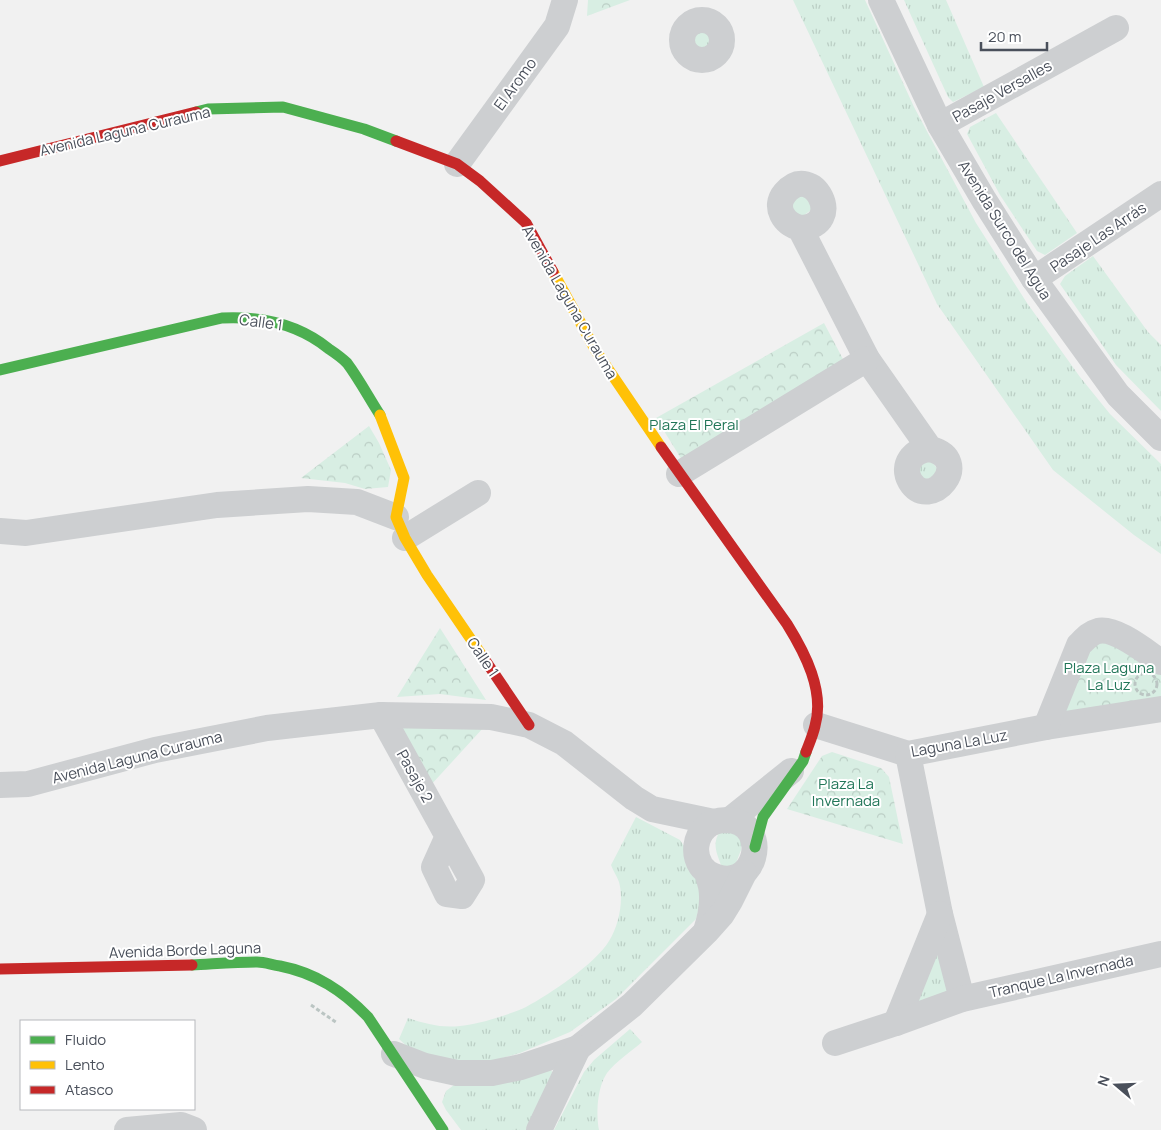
<svg xmlns="http://www.w3.org/2000/svg" width="1161" height="1130" font-family="Manrope,sans-serif">
<defs>
<pattern id="grass-tufts" width="24" height="20" patternUnits="userSpaceOnUse" patternTransform="scale(1.25)"><rect width="24" height="20" fill="#d8eee3"/><path d="M3 7l-1-3M5 7V3M7 7l1-3M15 17l-1-3M17 17v-4M19 17l1-3" fill="none" stroke="#bbcec5"/></pattern>
<pattern id="park-crowns" width="20" height="18" patternUnits="userSpaceOnUse" patternTransform="scale(1.25)"><rect width="20" height="18" fill="#d8eee3"/><path d="M2 6a3 3 0 1 1 6 0M12 15a3 3 0 1 1 6 0" fill="none" stroke="#bbcec5"/></pattern>
</defs>
<rect width="100%" height="100%" fill="#f1f1f1"/>
<g fill="url(#grass-tufts)">
<path d="M793 0H865L914 107 976 223 1027 303 1080 377 1110 414 1161 464V554L1134 535 1053 470 937 304Z"/>
<path d="M904 0H946L984 87 953 102 948 97Z"/>
<circle cx="702" cy="40" r="14"/>
<path d="M996 113 1077 233 1045 255 1037 251 1000 195 967 134 970 127Z"/>
<path d="M802 192 815 207 799 219 789 202Z"/>
<path d="M1093 256 1148 332 1161 345V411L1116 365 1060 284 1065 276Z"/>
<path d="M928 456 941 474 921 481 917 462Z"/>
<path d="M636 817 680 840 692 859 701 887 700 904 696 919 616 999 570 1032 520 1053 488 1062 458 1061 411 1050 399 1039 408 1018C426 1024 441 1028 460 1026 477 1025 511 1014 526 1007 550 994 595 964 609 941 619 925 624 900 619 882 617 876 613 871 611 865Z"/>
<path d="M732 830 742 842 741 850 734 868 723 871C719 857 711 846 719 833Z"/>
<path d="M943 952 950 993 912 1006 931 953Z"/>
<path d="M630 1029 642 1042C632 1051 615 1062 607 1073 597 1088 596 1113 599 1130H554L584 1072 594 1060Z"/>
<path d="M551 1070 554 1075 526 1130H461L446 1110 442 1102 446 1091 454 1085Z"/>
</g>
<g fill="url(#park-crowns)">
<path d="M588 0H630L587 16Z"/>
<path d="M824 323 844 361 682 460 656 418Z"/>
<path d="M369 426 379 443 391 470 388 487 365 489 345 483 301 478Z"/>
<path d="M440 628 486 700 440 694 397 697Z"/>
<path d="M1101 639 1161 671V700L1067 716 1060 706 1085 646Z"/>
<path d="M393 725 484 727 430 786Z"/>
<path d="M832 752 881 768 889 777 903 844 787 809 822 756Z"/>
</g>
<g fill="none" stroke-linecap="round" stroke-linejoin="round">
<g stroke="#bbc5c3" stroke-width="3" stroke-dasharray="4 2.5" stroke-linecap="butt">
<circle cx="1146" cy="684" r="11"/>
<path d="M311 1005 337 1023"/>
</g>
<g stroke="#cdcfd1" stroke-width="26">
<path d="M881 0 940 125 984 200 1034 279 1118 395 1161 438"/>
<circle cx="702" cy="40" r="20"/>
<path d="M940 125 1116 28"/>
<path d="M457 164 557 26 565 0"/>
<path d="M800 228C847 226 813 160 785 193 773 207 784 224 800 228L867 359 930 449C975 460 930 514 910 481 901 465 913 450 930 449"/>
<path d="M1034 279 1161 194"/>
<path d="M679 474 867 359"/>
<path d="M0 531 26 533 217 505 308 499 357 502 396 517"/>
<path d="M405 538 478 493"/>
<path d="M381 715 472 880 462 896 447 894 434 867 448 836"/>
<path d="M816 725 908 754 1046 727 1161 709"/>
<path d="M1046 727 1079 645C1085 639 1090 633 1098 631 1116 627 1146 652 1161 662"/>
<path d="M908 754 940 914 962 999"/>
<path d="M0 785 28 784 155 750 267 728 381 715 491 717 529 725 564 743 634 798 652 809 714 822"/>
<path d="M730 820 791 771"/>
<path d="M706 931C711 916 714 902 711 886 710 883 709 878 708 875 707 871 703 869 701 866 693 854 695 837 706 827 711 822 719 820 727 820 774 822 756 900 708 873"/>
<path d="M896 1023 940 914"/>
<path d="M835 1043 896 1023 962 999 1161 954"/>
<path d="M394 1054 425 1066 457 1073H492L521 1067 578 1048 632 1005 706 932 722 914 730 901 744 873"/>
<path d="M127 1130 181 1125 194 1130"/>
<path d="M539 1130 578 1048"/>
</g>
<g stroke="#4caf50" stroke-width="11">
<path d="M196 112 208 109 283 107 364 129 396 141"/>
<path d="M0 370 222 318C261 316 298 324 329 349 335 353 342 358 347 363 359 379 369 398 380 415"/>
<path d="M755 847 763 817 803 761 806 752"/>
<path d="M192 965C213 964 235 962 257 962 265 962 272 965 280 966 316 973 343 991 368 1017L443 1130"/>
</g>
<g stroke="#ffc107" stroke-width="11">
<path d="M553 272 596 351 661 447"/>
<path d="M380 415 404 478 396 517 405 538 427 575 483 657"/>
</g>
<g stroke="#c62828" stroke-width="11">
<path d="M396 141 457 164 480 181 526 223 553 272"/>
<path d="M0 161 196 112"/>
<path d="M661 447 787 624C805 653 825 691 815 726 813 735 809 744 806 752"/>
<path d="M483 657 529 725"/>
<path d="M0 969 192 965"/>
</g>
</g>
<g text-anchor="middle" dominant-baseline="central" stroke-width="4" stroke-linejoin="round" paint-order="stroke">
<g font-size="15" fill="#4a505b" stroke="#fff">
<text transform="translate(515 84) rotate(-54)">El Aromo</text>
<text transform="translate(1002 91) rotate(-29)">Pasaje Versalles</text>
<text transform="translate(125 131) rotate(-13)">Avenida Laguna Curauma</text>
<text transform="translate(1005 230) rotate(58)">Avenida Surco del Agua</text>
<text transform="translate(1098 237) rotate(-34)">Pasaje Las Arrás</text>
<text transform="translate(570 302) rotate(60)">Avenida Laguna Curauma</text>
<text transform="translate(261 322) rotate(8)">Calle 1</text>
<text transform="translate(483 657) rotate(56)">Calle 1</text>
<text transform="translate(959 743) rotate(-10)">Laguna La Luz</text>
<text transform="translate(137 757) rotate(-14)">Avenida Laguna Curauma</text>
<text transform="translate(415 776) rotate(61)">Pasaje 2</text>
<text transform="translate(185 950) rotate(-2)">Avenida Borde Laguna</text>
<text transform="translate(1061 976) rotate(-13)">Tranque La Invernada</text>
</g>
<g font-size="15" fill="#217658" stroke="#fff">
<text x="694" y="424">Plaza El Peral</text>
<text x="1109" y="667">Plaza Laguna<tspan x="1109" dy="17">La Luz</tspan></text>
<text x="846" y="783">Plaza La<tspan x="846" dy="17">Invernada</tspan></text>
</g>
</g>
<rect x="20" y="1020" width="175" height="90" fill="#ffffff" stroke="#b7b9bd"/>
<rect x="30" y="1036" width="25" height="8" fill="#4caf50" stroke="#b7b9bd"/>
<text x="65" y="1045" font-size="15" fill="#4a505b">Fluido</text>
<rect x="30" y="1061" width="25" height="8" fill="#ffc107" stroke="#b7b9bd"/>
<text x="65" y="1070" font-size="15" fill="#4a505b">Lento</text>
<rect x="30" y="1086" width="25" height="8" fill="#c62828" stroke="#b7b9bd"/>
<text x="65" y="1095" font-size="15" fill="#4a505b">Atasco</text>
<g transform="translate(1116 1085) rotate(289)" stroke="#ffffff" stroke-width="4" paint-order="stroke">
<path d="M0-4L9 19L0 12L-9 19Z" fill="#4a505b"/>
<text y="-8" font-size="14" font-weight="bold" text-anchor="middle" fill="#4a505b">N</text>
</g>
<path d="M981 42v8h66v-8" fill="none" stroke="#4a505b" stroke-width="2.5"/>
<text x="988" y="42" font-size="15" fill="#4a505b" stroke="#ffffff" stroke-width="4" paint-order="stroke">20 m</text>
</svg>
